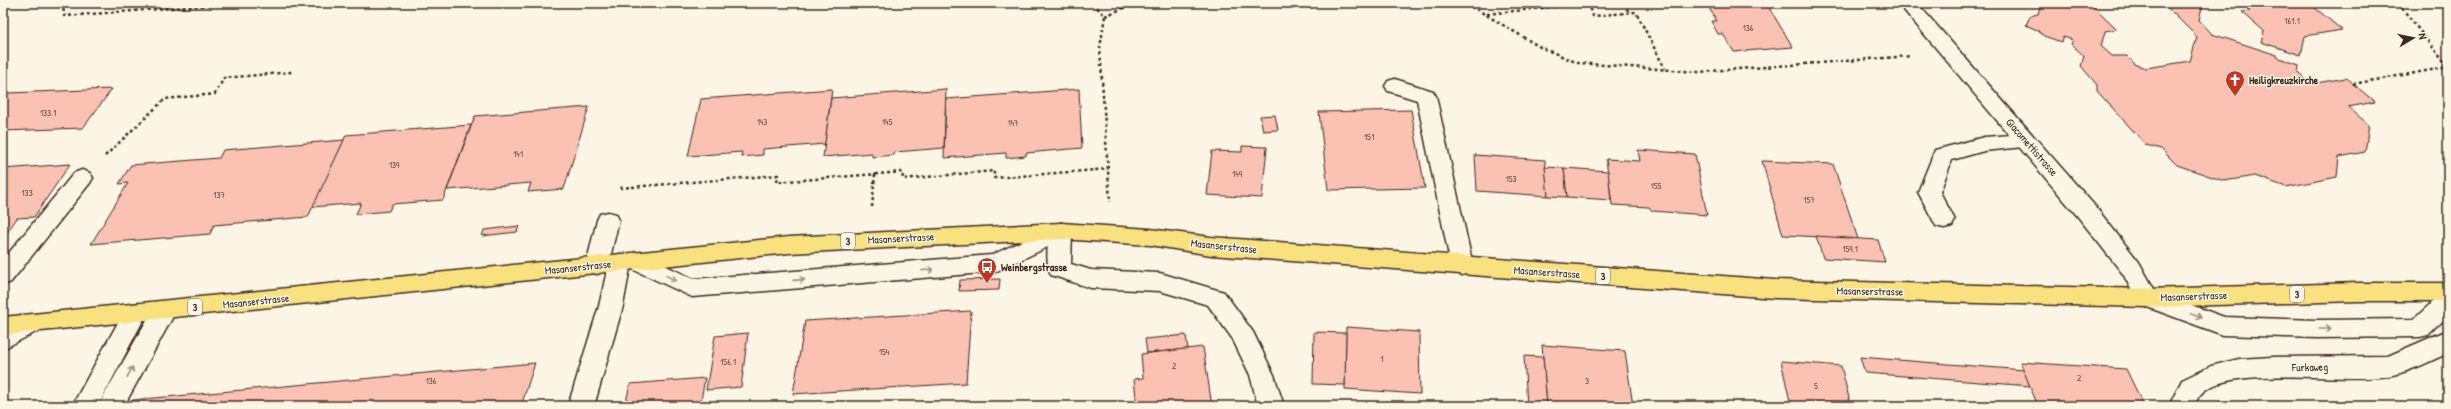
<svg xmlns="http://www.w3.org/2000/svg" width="2451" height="409" font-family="'Patrick Hand',sans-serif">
<rect width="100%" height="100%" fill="#fcf5e5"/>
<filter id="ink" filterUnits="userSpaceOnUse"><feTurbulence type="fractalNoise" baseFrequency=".025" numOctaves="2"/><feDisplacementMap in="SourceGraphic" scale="8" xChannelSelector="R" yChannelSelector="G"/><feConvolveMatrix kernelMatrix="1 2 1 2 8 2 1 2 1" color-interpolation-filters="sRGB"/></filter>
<g filter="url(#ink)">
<g fill="#fbc1b3" stroke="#3b2a1e">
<path d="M1706 3H1766L1793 47 1734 52 1723 34H1718L1711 21H1717Z"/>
<path d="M2041 3 2091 4 2117 29 2105 31 2101 46 2112 56H2127L2136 65 2146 68 2190 61 2197 37 2165 5 2173 4 2172 3H2203L2199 20 2212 34 2277 55V57L2299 65 2298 73 2310 84 2346 78 2375 102 2348 107 2369 125 2365 152 2339 157 2337 177 2286 187 2255 176 2224 181 2177 165 2161 149 2146 145 2097 91V85L2081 66 2084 56 2071 44 2073 40 2063 37 2061 42 2044 36 2037 30 2026 25 2030 16 2038 14Z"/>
<path d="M2241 3H2309L2342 30 2305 36 2301 55 2261 42 2264 31 2242 12 2250 11Z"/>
<path d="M112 89 83 128 3 131V99L8 93Z"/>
<path d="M832 89 825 144 763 149V155L741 157 742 152 688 156 701 99Z"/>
<path d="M946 89 944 148 895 152 894 155 872 157V153L823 157 831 98Z"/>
<path d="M1079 89 1082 148 1026 153V156L1006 158V153L944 158 946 99Z"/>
<path d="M589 107 564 189 528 192 531 183 447 190 475 116Z"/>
<path d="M1411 110 1425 188 1328 190 1319 112Z"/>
<path d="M1275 115 1278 130 1263 131 1260 116Z"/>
<path d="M471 125 443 200 392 204 389 211 356 214 361 203 312 207 346 135Z"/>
<path d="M344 140 308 217 214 225 210 234 91 244 128 183 119 184 131 165 219 158 223 150Z"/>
<path d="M1242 146 1267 147 1262 198 1207 195 1212 151 1242 152Z"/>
<path d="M1638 150 1695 154 1707 215 1652 211 1649 207 1612 205 1606 159 1640 161Z"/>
<path d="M1475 155 1545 160 1548 196 1477 191Z"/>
<path d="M1762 161 1833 164 1858 239 1783 235Z"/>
<path d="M70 164 34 217 17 218 3 238V169Z"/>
<path d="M1545 167 1564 168 1567 197 1548 196Z"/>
<path d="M1564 168 1608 171 1611 200 1567 197Z"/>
<path d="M519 226 517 232 482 236 484 230Z"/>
<path d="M1816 236 1878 240 1885 262 1823 258Z"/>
<path d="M1000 279 999 290 959 291 960 280Z"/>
<path d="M971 311 966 383 793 394 805 321Z"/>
<path d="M1346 327 1419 332 1420 394 1345 389Z"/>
<path d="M1314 332 1346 333 1345 385 1313 384Z"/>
<path d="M748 333 741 387 706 390 715 336Z"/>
<path d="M1186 335 1188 349 1147 353 1145 339Z"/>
<path d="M1542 345 1625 351 1633 406H1547Z"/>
<path d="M1203 347 1212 406H1137L1134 379 1143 378 1141 354Z"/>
<path d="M1524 356 1543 357 1547 406H1527Z"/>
<path d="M1860 357 2024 370 2030 386 1865 373Z"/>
<path d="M1781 361 1841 366 1851 406H1791Z"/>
<path d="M2020 362 2126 369 2144 406H2038Z"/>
<path d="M535 363 521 406H129L133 400Z"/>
<path d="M705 378 700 406H625L630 384Z"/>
</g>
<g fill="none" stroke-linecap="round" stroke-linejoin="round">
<defs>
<g id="lane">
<path d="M1395 79 1433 91 1436 96 1473 266 1470 272 1462 275 1454 272 1451 266 1417 100 1388 91 1385 86 1388 81Z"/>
<path d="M2026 134 2033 136 2037 141 2033 146 1984 151 1952 160 1940 192 1955 220 1952 226 1944 228 1936 226 1918 192 1935 150 1984 137Z"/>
<path d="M82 170 90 173 93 178 90 183 11 282 3 285V260L74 173Z"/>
<path d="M608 212 616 214 619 220 609 262 612 257 620 254 627 257 636 252 694 279 992 255 1061 223 1069 225 1072 231 1069 237 995 272 692 297 630 268 623 306 594 406H568L599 306 608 266 605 271 597 274 589 271 586 265 597 220 600 214Z"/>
<path d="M2147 289 2224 317 2316 320 2414 319 2440 295 2448 292V316L2428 335 2420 337 2316 338 2223 335 2139 304 2135 298 2139 292Z"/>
<path d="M164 302 172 304 176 311 124 406H98L156 304Z"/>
<path d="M135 304 143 306 147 313 98 406H72L127 306Z"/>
<path d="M30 315 38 317 42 324 38 331 3 349V328Z"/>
</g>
<g id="street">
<path d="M1898 3H1917L2095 206 2139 262 2159 298 2155 304 2147 307 2139 304 2123 274 2079 218Z"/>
<path d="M1061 223 1069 225 1072 231 1071 264 1091 270 1160 273 1224 292 1253 332 1274 375 1284 406H1258L1250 375 1232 338 1208 305 1160 291 1091 288 1051 275C1045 264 1047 237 1053 225Z"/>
<path d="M2448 330V353C2429 362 2409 372 2388 376 2348 384 2225 363 2200 395 2197 398 2196 403 2195 406H2169L2182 380 2211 366 2239 359 2272 357 2388 356Z"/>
</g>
<path id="primary" d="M1061 223 1150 229 1211 237 1775 280 2147 289 2358 283H2448V301H2358L2147 307 1775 298 1211 255 1150 245 1061 239 789 253 3 335V317L789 237Z"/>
</defs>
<use href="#lane" stroke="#3b2a1e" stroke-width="3"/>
<use href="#street" stroke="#3b2a1e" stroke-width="3"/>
<use href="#primary" stroke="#3b2a1e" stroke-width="3"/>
<g stroke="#3b2a1e" stroke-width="2.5" stroke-dasharray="3 3" stroke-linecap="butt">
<path d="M63 3 64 16 239 3"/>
<path d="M466 3 467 5 492 3"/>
<path d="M1093 3 1105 16 1100 48 1110 202"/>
<path d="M1466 3 1540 47 1578 63 1698 72 1911 56"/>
<path d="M1587 3 1593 16 1636 12 1665 69"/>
<path d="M1624 3 1629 13"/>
<path d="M2398 3 2448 67"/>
<path d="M1487 14 1587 3"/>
<path d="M1105 16 1135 3"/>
<path d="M2353 84 2448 67"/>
<path d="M105 156 165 99 215 94 224 78 292 72"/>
<path d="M620 188 778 175 777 182 902 172 903 179 994 171V178L1108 169"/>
<path d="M872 207 875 174"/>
</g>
<use href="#lane" fill="#fcf5e5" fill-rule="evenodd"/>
<use href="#street" fill="#fcf5e5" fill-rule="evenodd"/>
<use href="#primary" fill="#fae180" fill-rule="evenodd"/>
</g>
<defs><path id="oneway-shaft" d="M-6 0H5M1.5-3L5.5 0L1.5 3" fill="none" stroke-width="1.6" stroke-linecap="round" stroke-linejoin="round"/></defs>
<g stroke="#9c9082">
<use href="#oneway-shaft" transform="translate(928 270) rotate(-6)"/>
<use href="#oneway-shaft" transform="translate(671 278) rotate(26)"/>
<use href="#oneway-shaft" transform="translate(799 280) rotate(-4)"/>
<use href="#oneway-shaft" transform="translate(2196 316) rotate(21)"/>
<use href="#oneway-shaft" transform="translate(2325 329)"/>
<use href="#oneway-shaft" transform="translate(130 372) rotate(-61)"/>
</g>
</g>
<defs>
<symbol id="church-pin" viewBox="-11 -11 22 30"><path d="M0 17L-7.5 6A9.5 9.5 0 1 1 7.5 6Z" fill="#c8321e" stroke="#fcf5e5"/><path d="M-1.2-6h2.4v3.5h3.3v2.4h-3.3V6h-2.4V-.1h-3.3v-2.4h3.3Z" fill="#fff"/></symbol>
<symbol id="bus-pin" viewBox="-11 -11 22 30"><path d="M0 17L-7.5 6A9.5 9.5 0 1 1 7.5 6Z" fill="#c8321e" stroke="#fcf5e5"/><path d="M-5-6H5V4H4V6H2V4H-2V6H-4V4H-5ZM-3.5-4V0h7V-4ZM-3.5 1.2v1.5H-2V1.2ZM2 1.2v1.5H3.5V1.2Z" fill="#fff"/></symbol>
</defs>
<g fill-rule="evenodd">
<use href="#church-pin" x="2224" y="69" width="22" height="30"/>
<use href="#bus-pin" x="976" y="256" width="22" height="30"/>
</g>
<g text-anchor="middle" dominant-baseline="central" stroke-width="3" stroke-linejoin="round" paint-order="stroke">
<g font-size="9" fill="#6b5043">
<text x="2292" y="21">161.1</text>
<text x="1748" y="28">136</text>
<text x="48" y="113">133.1</text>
<text x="762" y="122">143</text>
<text x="887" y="122">145</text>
<text x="1013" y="123">147</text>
<text x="1369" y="137">151</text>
<text x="518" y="154">141</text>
<text x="394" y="165">139</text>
<text x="1237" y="174">149</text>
<text x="1511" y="179">153</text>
<text x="1656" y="186">155</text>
<text x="27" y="193">133</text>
<text x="219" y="195">137</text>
<text x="1809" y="200">157</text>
<text x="1850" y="249">159.1</text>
<text x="884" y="352">154</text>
<text x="1382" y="359">1</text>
<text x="728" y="362">156.1</text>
<text x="1174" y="366">2</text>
<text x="2079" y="378">2</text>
<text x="431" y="381">136</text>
<text x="1587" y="381">3</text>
<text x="1816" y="386">5</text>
</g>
<g fill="#fcf5e5" stroke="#75675a" stroke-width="1">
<rect x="841" y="233" width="14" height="16" rx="3"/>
<rect x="1596" y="268" width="14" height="16" rx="3"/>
<rect x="2290" y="286" width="14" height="16" rx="3"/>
<rect x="188" y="299" width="14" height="16" rx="3"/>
</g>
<g font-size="10" font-weight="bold" fill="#3b2a1e">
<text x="848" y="241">3</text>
<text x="1603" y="276">3</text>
<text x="2297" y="294">3</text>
<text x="195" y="307">3</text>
</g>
<g font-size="11" font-weight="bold" fill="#3b2a1e" stroke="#fcf5e5" text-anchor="start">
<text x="2249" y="80">Heiligkreuzkirche</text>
<text x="1001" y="267">Weinbergstrasse</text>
</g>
<g font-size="11" fill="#3b2a1e" stroke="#fcf5e5">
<text transform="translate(2032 147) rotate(49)">Giacomettistrasse</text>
<text transform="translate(901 238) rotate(-3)">Masanserstrasse</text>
<text transform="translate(1224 246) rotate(6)">Masanserstrasse</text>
<text transform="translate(578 267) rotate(-6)">Masanserstrasse</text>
<text transform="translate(1547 272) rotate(4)">Masanserstrasse</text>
<text transform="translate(1870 291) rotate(1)">Masanserstrasse</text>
<text transform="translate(2194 296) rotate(-2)">Masanserstrasse</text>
<text transform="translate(256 301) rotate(-6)">Masanserstrasse</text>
<text transform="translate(2310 367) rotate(-1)">Furkaweg</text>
</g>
</g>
<rect width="2451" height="409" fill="none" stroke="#fcf5e5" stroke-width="16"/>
<rect x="8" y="8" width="2435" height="393" fill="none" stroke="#3b2a1e" stroke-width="1.5" filter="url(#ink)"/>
<g transform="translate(2413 38) rotate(80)" stroke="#fcf5e5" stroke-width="3" paint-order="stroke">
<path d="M0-3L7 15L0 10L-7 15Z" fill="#3b2a1e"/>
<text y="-6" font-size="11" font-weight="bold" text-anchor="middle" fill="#3b2a1e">N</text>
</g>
</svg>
